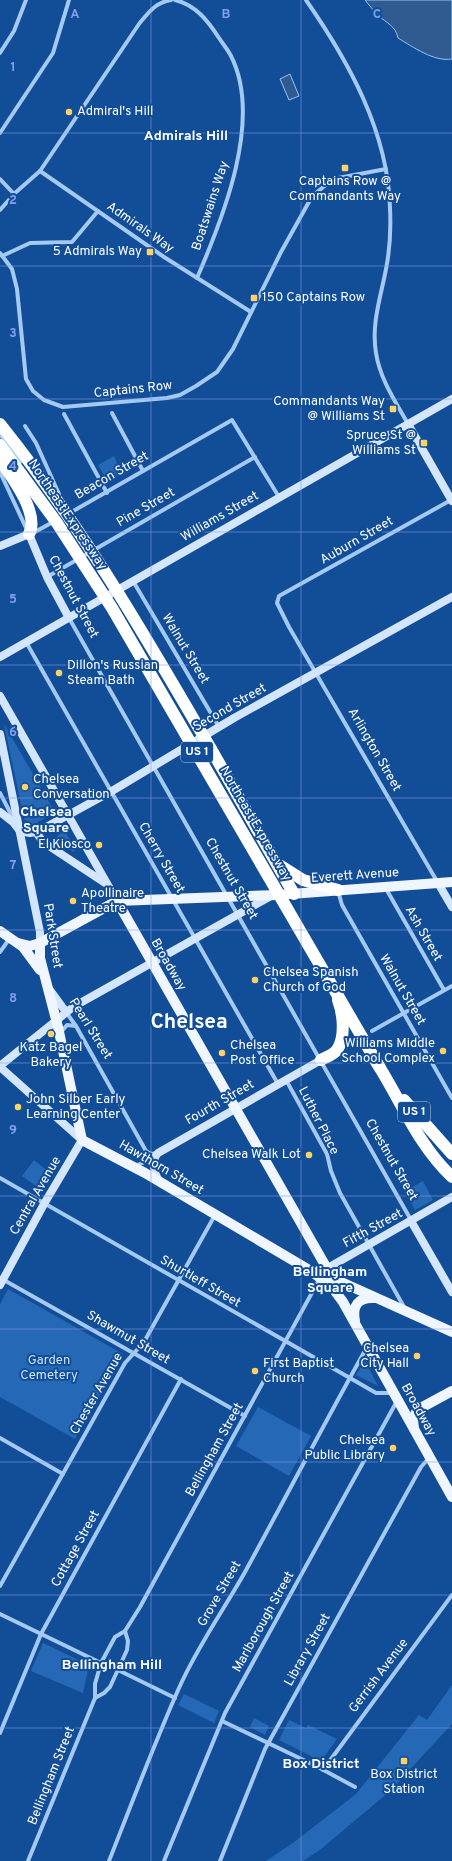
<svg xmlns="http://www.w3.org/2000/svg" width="452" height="1861" font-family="Overpass,sans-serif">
<rect width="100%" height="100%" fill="#124e98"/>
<g fill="#2568b6">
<path d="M114 456 122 474 108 482 98 465Z"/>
<path d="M4 724 55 812 33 825 24 819Z"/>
<path d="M63 832 66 833 75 848 74 852 56 842 57 836Z"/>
<path d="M34 1160 50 1173 39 1188 22 1176Z"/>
<path d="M423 1181 433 1200 415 1210 405 1191Z"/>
<path d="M8 1289 123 1354 75 1439 0 1397V1304Z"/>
<path d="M365 1361 378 1386 356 1375Z"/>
<path d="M258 1407 311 1436 289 1476 236 1446Z"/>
<path d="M43 1643 89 1665 83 1693 31 1671Z"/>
<path d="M452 1685V1724L390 1791 321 1849 303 1861H266L293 1843 356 1794 419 1715 427 1720Z"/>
<path d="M184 1694 219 1711 214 1723 178 1705Z"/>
<path d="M254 1718 269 1726 265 1735 250 1727Z"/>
<path d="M289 1720 306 1728 308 1725 337 1739 321 1761 279 1740Z"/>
</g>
<g fill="#2f5b91" stroke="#96c4f6">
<path d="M365 0H452V59C434 62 413 47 398 38 396 26 386 23 378 15 373 10 369 5 365 0Z"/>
<path d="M290 74 299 96 289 100 280 79Z"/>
</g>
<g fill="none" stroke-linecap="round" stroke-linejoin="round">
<g stroke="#a4c9f3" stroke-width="4">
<path d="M175 0C196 5 208 21 219 38 223 44 228 50 231 56 263 119 223 218 197 278"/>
<path d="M306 0C349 62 388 132 390 208 391 228 390 249 386 269 381 296 371 324 376 353 380 379 395 401 408 424"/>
<path d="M0 53 14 31 26 0"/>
<path d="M0 133 53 53 69 0"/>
<path d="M40 171 164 257 251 312"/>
<path d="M0 179 14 194"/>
<path d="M0 210 15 193 40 171 139 24C148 13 156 2 171 0"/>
<path d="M0 253 12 269 17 289 26 379 33 391 44 400 63 407 167 398 180 395 196 386 217 372 233 349 281 252 310 200 316 193 333 179 386 169"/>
<path d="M2 256 30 243 72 242 98 211"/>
<path d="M112 413 143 471"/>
<path d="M64 414 107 493"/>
<path d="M25 426 36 443 59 494"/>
<path d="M0 434 20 462"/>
<path d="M0 472 27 530"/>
<path d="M68 514 232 420 279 497"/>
<path d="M31 534 55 521"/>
<path d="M47 577 255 457"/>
<path d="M133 581 219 727"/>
<path d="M69 618 411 1220"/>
<path d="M26 642 278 1084"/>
<path d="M0 793 14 820"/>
<path d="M438 883 289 627 277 603 279 596 451 500"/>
<path d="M385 887 444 990"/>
<path d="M338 891 342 905 452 1098"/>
<path d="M0 952 10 938"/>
<path d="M66 1012 76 1026 146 1151 151 1154 157 1153"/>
<path d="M372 1031 452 986"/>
<path d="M61 1032 67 1025 76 1026"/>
<path d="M286 1080 327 1154 331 1171 340 1193 404 1307"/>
<path d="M137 1165 145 1162 146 1151"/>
<path d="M0 1178 350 1378 376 1393H393"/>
<path d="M2 1279 245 1416"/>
<path d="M0 1438 63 1474"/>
<path d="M0 1586 125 1363 144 1342 215 1215"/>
<path d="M0 1614 101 1663"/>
<path d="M118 1670 175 1698"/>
<path d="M95 1698 104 1693 110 1687 127 1650 128 1641 125 1631"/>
<path d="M222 1721 316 1766 355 1787"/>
<path d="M0 1733 41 1634 181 1379"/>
<path d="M323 1770 452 1595"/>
<path d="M28 1861 95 1698V1684L101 1663 115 1637 125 1631 140 1607 320 1278"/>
<path d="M109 1861C132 1803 154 1744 179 1688 197 1647 223 1611 245 1572 286 1497 325 1422 367 1347"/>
<path d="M164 1861 225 1713 397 1401"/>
<path d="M220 1861 265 1749 421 1467 429 1458"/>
</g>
<g stroke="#d4e6fd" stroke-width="8">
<path d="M408 424 452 501"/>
<path d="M0 546 29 534 47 577 69 618"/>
<path d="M0 657 452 399"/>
<path d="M0 696 117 901"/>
<path d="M0 734 40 932V943"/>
<path d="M0 812 13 822 20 831 30 833 39 831 112 791 234 718 452 597"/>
<path d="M36 832 43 842 105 883"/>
<path d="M438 883 452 907"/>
<path d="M50 990 66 1012"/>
<path d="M0 1066 73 1007 271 896"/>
<path d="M0 1067 82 1140 44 1204 0 1285"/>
<path d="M159 1181C154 1173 151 1160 158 1153L321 1060"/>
<path d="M411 1221 452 1292"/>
<path d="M326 1269 452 1197"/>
</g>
<g stroke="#f0f6ff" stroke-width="10">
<path d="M117 901 329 1272 339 1281 452 1332"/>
<path d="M0 931 23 947 40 970"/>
<path d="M18 943 30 946 40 943 117 901 277 895 452 882"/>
<path d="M40 943V958L58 1027 82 1140 145 1173 311 1271 332 1287 343 1302 452 1497"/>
<path d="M355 1321C352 1306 358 1297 374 1298"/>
<path d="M414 1429 413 1419 417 1410 452 1391"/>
</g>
<g stroke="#fff" stroke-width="12">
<path d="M0 460C12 477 40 514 29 534"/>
<path d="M211 749 294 894"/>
<path d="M281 866 303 880 338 890"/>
<path d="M321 1060C326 1057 333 1055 337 1050 346 1037 343 1013 338 1000"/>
<path d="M375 1060C401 1100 417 1144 452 1177"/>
<path d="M404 1100 452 1154"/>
</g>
<g stroke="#fff" stroke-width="12">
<path d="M0 424C81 525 146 637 211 749"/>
<path d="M0 445 57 523 112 608 380 1068"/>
</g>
</g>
<path fill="none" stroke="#839eea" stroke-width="1" stroke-opacity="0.55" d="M151 0V1861M301 0V1861M0 133H452M0 266H452M0 399H452M0 532H452M0 665H452M0 798H452M0 930H452M0 1063H452M0 1196H452M0 1329H452M0 1462H452M0 1595H452M0 1728H452"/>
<g fill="#ffd166" stroke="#124e98" stroke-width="1.5">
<circle cx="69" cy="112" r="4"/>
<rect x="341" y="164" width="8" height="8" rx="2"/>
<rect x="146" y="248" width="8" height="8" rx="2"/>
<rect x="250" y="294" width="8" height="8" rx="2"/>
<rect x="389" y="405" width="8" height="8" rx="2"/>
<rect x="420" y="439" width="8" height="8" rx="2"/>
<circle cx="59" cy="673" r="4"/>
<circle cx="25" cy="787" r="4"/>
<circle cx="99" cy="845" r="4"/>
<circle cx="73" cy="901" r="4"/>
<circle cx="255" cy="980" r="4"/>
<circle cx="51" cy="1034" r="4"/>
<circle cx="443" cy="1051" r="4"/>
<circle cx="222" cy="1053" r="4"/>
<circle cx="18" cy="1107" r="4"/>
<circle cx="309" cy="1155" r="4"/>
<circle cx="417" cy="1356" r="4"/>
<circle cx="255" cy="1371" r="4"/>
<circle cx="393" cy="1448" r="4"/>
<rect x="400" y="1757" width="8" height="8" rx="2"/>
</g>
<g text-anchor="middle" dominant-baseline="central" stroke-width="4" stroke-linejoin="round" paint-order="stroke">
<g fill="#124e98" stroke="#b8cae0" stroke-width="1">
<rect x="181" y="742" width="32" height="20" rx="3"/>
<rect x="398" y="1102" width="32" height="20" rx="3"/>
</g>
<g font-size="12" font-weight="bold" fill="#fff">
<text x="197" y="752">US 1</text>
<text x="414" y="1112">US 1</text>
</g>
<g font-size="13" fill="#fff" stroke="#124e98" text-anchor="start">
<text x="77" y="112">Admiral's Hill</text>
<text x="345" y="182" text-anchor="middle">Captains Row @<tspan x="345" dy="15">Commandants Way</tspan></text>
<text x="142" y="252" text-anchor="end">5 Admirals Way</text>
<text x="262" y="298">150 Captains Row</text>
<text x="385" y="402" text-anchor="end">Commandants Way<tspan x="385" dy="15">@ Williams St</tspan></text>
<text x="416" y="436" text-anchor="end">Spruce St @<tspan x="416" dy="15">Williams St</tspan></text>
<text x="67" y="666">Dillon's Russian<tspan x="67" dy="15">Steam Bath</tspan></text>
<text x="33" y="780">Chelsea<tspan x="33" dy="15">Conversation</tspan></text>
<text x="91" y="845" text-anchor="end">El Kiosco</text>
<text x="81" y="894">Apollinaire<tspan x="81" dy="15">Theatre</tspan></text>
<text x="263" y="973">Chelsea Spanish<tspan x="263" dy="15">Church of God</tspan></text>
<text x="435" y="1044" text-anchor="end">Williams Middle<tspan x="435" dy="15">School Complex</tspan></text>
<text x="230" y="1046">Chelsea<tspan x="230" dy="15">Post Office</tspan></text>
<text x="51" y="1048" text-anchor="middle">Katz Bagel<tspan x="51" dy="15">Bakery</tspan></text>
<text x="26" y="1100">John Silber Early<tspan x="26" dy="15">Learning Center</tspan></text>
<text x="301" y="1155" text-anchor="end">Chelsea Walk Lot</text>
<text x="409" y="1349" text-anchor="end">Chelsea<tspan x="409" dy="15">City Hall</tspan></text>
<text x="263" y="1364">First Baptist<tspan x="263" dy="15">Church</tspan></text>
<text x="385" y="1441" text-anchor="end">Chelsea<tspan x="385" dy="15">Public Library</tspan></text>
<text x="404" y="1775" text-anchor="middle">Box District<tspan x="404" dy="15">Station</tspan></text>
</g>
<g font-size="13" fill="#fff" stroke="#124e98">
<text transform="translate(211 206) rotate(-72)">Boatswains Way</text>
<text transform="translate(140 228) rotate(35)">Admirals Way</text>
<text transform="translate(133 390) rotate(-6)">Captains Row</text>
<text transform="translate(112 476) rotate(-30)">Beacon Street</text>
<text transform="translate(146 508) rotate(-30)">Pine Street</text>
<text transform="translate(67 515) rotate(56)">Northeast Expressway</text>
<text transform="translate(220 517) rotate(-30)">Williams Street</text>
<text transform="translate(357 541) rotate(-30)">Auburn Street</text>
<text transform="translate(73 597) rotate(62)">Chestnut Street</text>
<text transform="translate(185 649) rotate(59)">Walnut Street</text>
<text transform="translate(230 708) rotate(-30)">Second Street</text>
<text transform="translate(374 750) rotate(60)">Arlington Street</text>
<text transform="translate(255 824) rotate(60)">Northeast Expressway</text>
<text transform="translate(161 858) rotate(60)">Cherry Street</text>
<text transform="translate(355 876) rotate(-4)">Everett Avenue</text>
<text transform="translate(231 879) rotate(60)">Chestnut Street</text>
<text transform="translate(423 934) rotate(60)">Ash Street</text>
<text transform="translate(52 936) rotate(81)">Park Street</text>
<text transform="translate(168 965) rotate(60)">Broadway</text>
<text transform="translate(402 990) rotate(60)">Walnut Street</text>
<text transform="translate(90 1029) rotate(58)">Pearl Street</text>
<text transform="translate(220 1103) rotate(-30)">Fourth Street</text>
<text transform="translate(318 1121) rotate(63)">Luther Place</text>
<text transform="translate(391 1160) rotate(60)">Chestnut Street</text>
<text transform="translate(161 1168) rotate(30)">Hawthorn Street</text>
<text transform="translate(36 1196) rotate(-60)">Central Avenue</text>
<text transform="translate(373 1229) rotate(-29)">Fifth Street</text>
<text transform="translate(200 1282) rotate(30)">Shurtleff Street</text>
<text transform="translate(128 1338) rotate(30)">Shawmut Street</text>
<text transform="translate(97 1394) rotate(-60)">Chester Avenue</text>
<text transform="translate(418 1410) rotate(61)">Broadway</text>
<text transform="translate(215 1450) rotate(-61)">Bellingham Street</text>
<text transform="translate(76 1549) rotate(-61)">Cottage Street</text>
<text transform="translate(220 1594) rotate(-60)">Grove Street</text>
<text transform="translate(264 1622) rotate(-61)">Marlborough Street</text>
<text transform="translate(308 1650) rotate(-61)">Library Street</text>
<text transform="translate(379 1676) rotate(-53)">Gerrish Avenue</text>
<text transform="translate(52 1776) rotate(-68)">Bellingham Street</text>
</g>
<g font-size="13" fill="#cce3fd" stroke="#124e98">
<text x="49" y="1361">Garden<tspan x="49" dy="15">Cemetery</tspan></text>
</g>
<g font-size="14" font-weight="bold" fill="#fff" stroke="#124e98">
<text x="186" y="136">Admirals Hill</text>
<text x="46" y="812">Chelsea<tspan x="46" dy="16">Square</tspan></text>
<text x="330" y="1272">Bellingham<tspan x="330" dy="16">Square</tspan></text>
<text x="112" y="1665">Bellingham Hill</text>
<text x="321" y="1764">Box District</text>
</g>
<g font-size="21" font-weight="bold" fill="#fff" stroke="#124e98">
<text x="189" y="1022">Chelsea</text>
</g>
</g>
<g font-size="13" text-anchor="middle" font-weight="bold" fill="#839eea" stroke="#124e98" stroke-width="4" stroke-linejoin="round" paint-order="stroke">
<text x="75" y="18">A</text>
<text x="226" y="18">B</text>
<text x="377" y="18">C</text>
<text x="13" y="71">1</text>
<text x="13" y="204">2</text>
<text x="13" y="337">3</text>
<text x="13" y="470">4</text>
<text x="13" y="603">5</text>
<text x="13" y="736">6</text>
<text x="13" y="869">7</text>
<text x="13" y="1002">8</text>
<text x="13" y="1134">9</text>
</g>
</svg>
